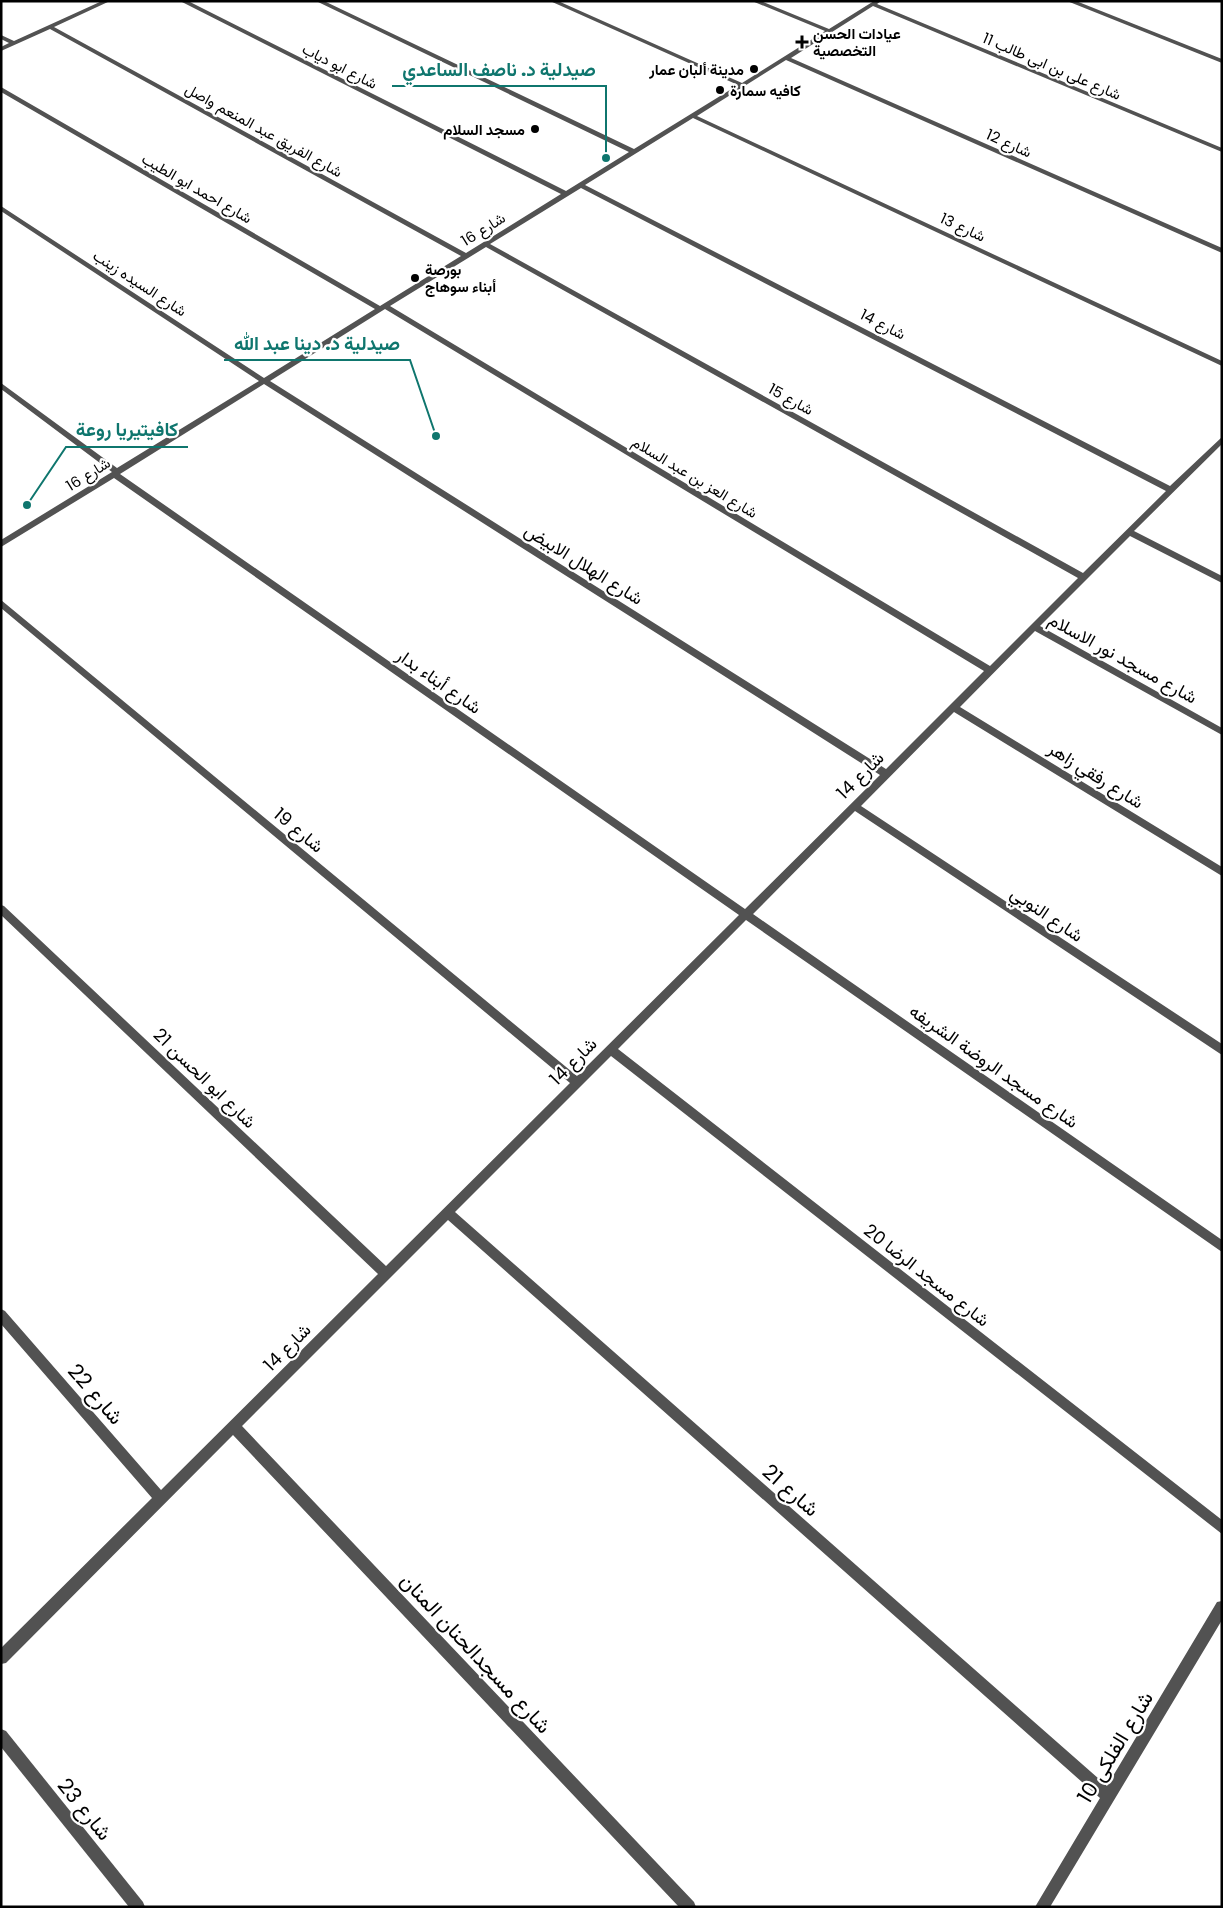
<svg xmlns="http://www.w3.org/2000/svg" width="1223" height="1908" font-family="Poppins,Vazirmatn,sans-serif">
<rect width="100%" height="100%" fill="#fff"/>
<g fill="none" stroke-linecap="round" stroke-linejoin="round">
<g fill="#525252" fill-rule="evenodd">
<path d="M102 1H110L54 27 466 253 561 194 180 1H188L566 191 629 152 316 1H324L634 149 738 85 550 1H558L742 83 825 31 752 1H761L829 29 874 1H881L877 4 1222 148V152L873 6 791 58 1222 248V253L786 60 697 116 1222 361V366L693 118 585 185 1170 486 1222 437V444L1134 531 1222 576V583L1130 536 1040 626 1222 728V735L1035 631 960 707 1222 867V876L954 712 861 806 1222 1044V1055L855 811 753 914 1222 1240V1252L746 920 618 1049 1222 1520V1534L611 1056 455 1212 1107 1786 1217 1602 1222 1601V1620L1050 1907H1035L1100 1798 448 1220 242 1426 694 1902 696 1907H679L233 1435 6 1663 1 1664V1648L152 1498 1 1324V1309L5 1311 161 1490 378 1274 1 915V905L4 906 386 1266 570 1083 1 608V600L577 1076 739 915 114 478 1 547V540L112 472 1 389V383L117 468 259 381 1 211V206L264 378 375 309 1 92V87L380 306 461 256 50 29 1 51V47L9 43 1 39V35L14 41ZM581 188 1166 491 1083 573 490 244ZM486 247 1078 578 990 666 390 306ZM385 309 984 671 886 769 270 381ZM264 384 880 775 745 909 120 474Z"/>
<path d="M1067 1H1076L1222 59V63Z"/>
<path d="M1 1729 6 1731 143 1902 145 1907H129L1 1747Z"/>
</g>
</g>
<g fill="#000" stroke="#fff" stroke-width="2">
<path d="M799.5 34.5h5v5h5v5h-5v5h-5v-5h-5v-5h5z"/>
<circle cx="754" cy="69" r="5"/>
<circle cx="720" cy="90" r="5"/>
<circle cx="535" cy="129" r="5"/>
<circle cx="415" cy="278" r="5"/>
</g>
<g text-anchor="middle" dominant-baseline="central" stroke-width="4.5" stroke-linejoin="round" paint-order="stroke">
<g font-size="15" font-weight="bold" fill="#000" stroke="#fff" text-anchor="start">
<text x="813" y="33">عيادات الحسن<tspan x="813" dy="17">التخصصية</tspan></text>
<text x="744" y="69" text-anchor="end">مدينة ألبان عمار</text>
<text x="730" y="90">كافيه سمارة</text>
<text x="525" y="129" text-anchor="end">مسجد السلام</text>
<text x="425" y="269">بورصة<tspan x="425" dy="17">أبناء سوهاج</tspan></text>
</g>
<g font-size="15" fill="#000" stroke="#fff">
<text transform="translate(340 66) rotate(27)">شارع ابو دياب</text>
<text transform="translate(1052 66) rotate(23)">شارع على بن ابى طالب 11</text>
<text transform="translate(264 130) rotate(29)">شارع الفريق عبد المنعم واصل</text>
<text transform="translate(1009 143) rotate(24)">شارع 12</text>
<text transform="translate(197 188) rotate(30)">شارع احمد ابو الطيب</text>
<text transform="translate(963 227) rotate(25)">شارع 13</text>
<text transform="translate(483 229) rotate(-32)">شارع 16</text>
<text transform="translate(140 283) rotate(33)">شارع السيده زينب</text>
<text transform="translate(883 324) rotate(27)">شارع 14</text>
<text transform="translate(791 399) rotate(29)">شارع 15</text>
<text transform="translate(88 474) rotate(-32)">شارع 16</text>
<text transform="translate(695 477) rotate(31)">شارع العز بن عبد السلام</text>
</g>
<g font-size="18" fill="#000" stroke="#fff">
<text transform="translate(584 564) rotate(32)">شارع الهلال الابيض</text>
<text transform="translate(1123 658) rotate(29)">شارع مسجد نور الاسلام</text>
<text transform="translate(439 681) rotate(35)">شارع أبناء بدار</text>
<text transform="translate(860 775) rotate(-45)">شارع 14</text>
<text transform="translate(1096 775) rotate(32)">شارع رفقي زاهر</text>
<text transform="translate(299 830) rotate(40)">شارع 19</text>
<text transform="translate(1047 914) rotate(34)">شارع النوبي</text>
<text transform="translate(573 1061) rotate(-45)">شارع 14</text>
<text transform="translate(994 1066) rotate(35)">شارع مسجد الروضة الشريفه</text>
<text transform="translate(205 1078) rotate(44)">شارع ابو الحسن 21</text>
<text transform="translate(927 1275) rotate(38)">شارع مسجد الرضا 20</text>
<text transform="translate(287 1347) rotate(-45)">شارع 14</text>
</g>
<g font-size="21" fill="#000" stroke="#fff">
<text transform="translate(96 1394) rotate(49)">شارع 22</text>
<text transform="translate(791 1490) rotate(41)">شارع 21</text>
<text transform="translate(476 1653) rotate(47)">شارع مسجدالحنان المنان</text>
<text transform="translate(1115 1747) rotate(-59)">شارع الفلكى 10</text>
<text transform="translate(85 1809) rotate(51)">شارع 23</text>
</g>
</g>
<path fill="none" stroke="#0f766e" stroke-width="2" d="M606 158L606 86H392M436 436L410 360H224M27 505L66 447H188"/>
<g fill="#0f766e" stroke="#fff" stroke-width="2">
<circle cx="606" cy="158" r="5"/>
<circle cx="436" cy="436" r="5"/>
<circle cx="27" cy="505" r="5"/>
</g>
<g font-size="19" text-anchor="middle" font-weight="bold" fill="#0f766e" stroke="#fff" stroke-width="4.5" stroke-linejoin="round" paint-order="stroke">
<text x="499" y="76">صيدلية د. ناصف الساعدي</text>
<text x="317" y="350">صيدلية د. دينا عبد الله</text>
<text x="127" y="436">كافيتيريا روعة</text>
</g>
<rect width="1223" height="1908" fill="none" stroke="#000000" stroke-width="5"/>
</svg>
